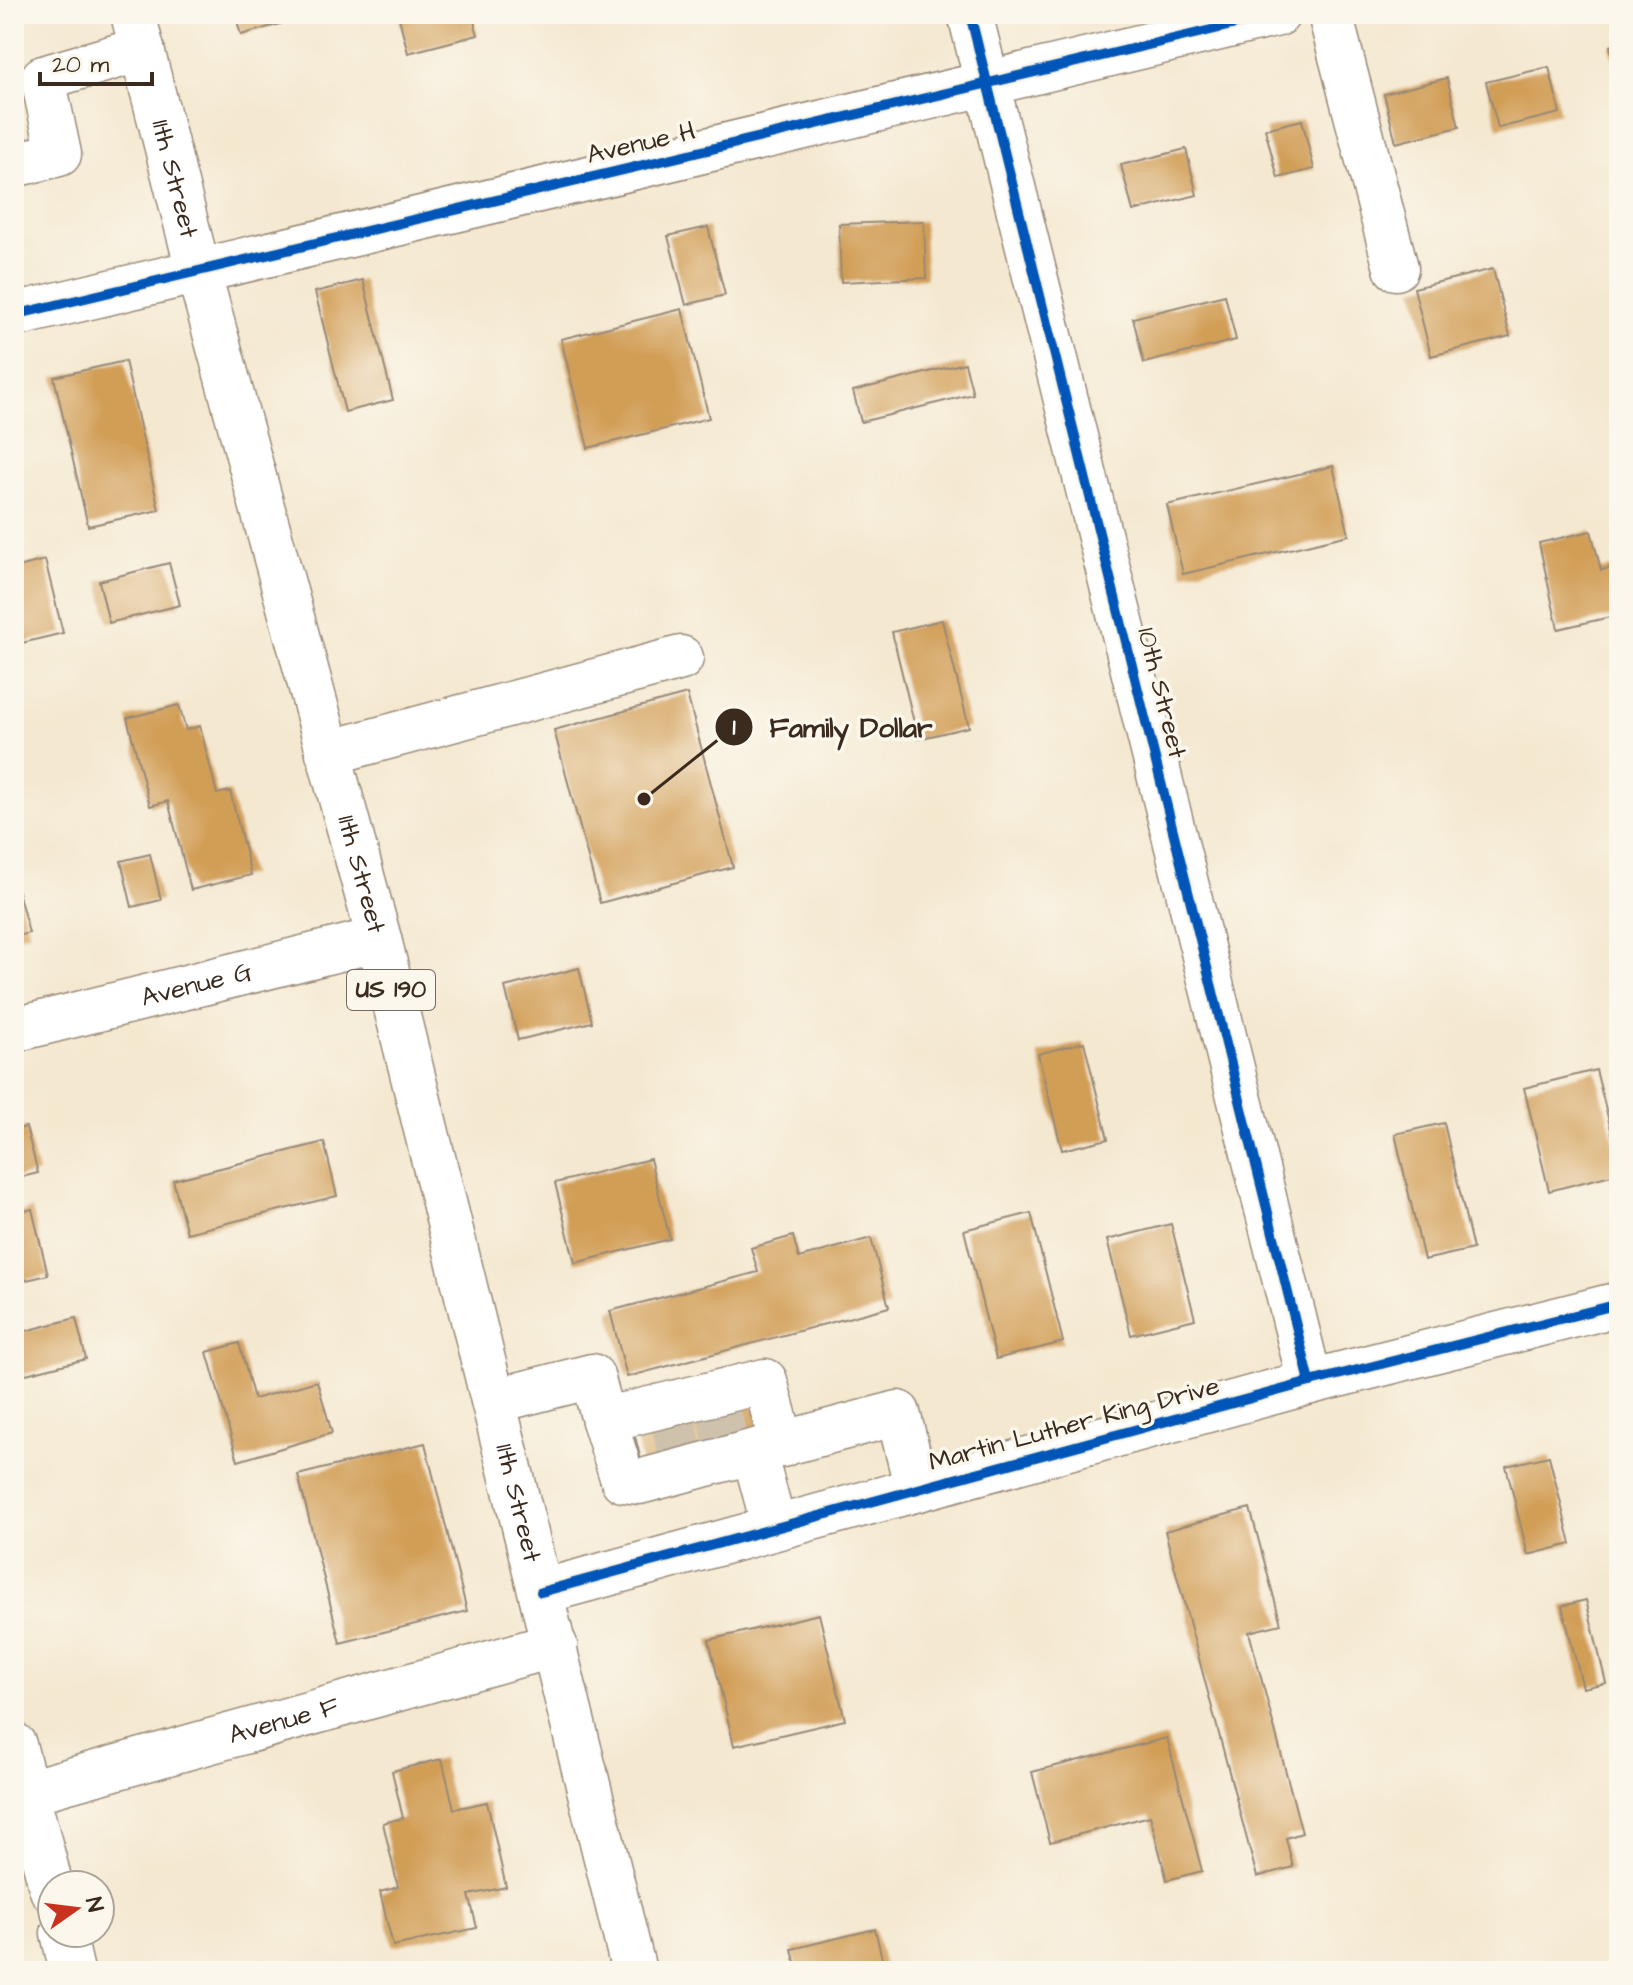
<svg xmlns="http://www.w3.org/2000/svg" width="1633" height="1985" font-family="'Architects Daughter',sans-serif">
<rect width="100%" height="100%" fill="#fbf7ec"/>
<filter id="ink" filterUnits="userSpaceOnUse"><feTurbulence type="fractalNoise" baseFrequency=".0125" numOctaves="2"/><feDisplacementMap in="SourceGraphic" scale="16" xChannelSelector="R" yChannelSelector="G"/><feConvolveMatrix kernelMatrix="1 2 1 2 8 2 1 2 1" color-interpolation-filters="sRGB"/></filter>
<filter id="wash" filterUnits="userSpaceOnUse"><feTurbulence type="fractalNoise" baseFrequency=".006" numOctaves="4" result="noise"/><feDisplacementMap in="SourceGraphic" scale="32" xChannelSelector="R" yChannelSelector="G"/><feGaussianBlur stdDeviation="1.8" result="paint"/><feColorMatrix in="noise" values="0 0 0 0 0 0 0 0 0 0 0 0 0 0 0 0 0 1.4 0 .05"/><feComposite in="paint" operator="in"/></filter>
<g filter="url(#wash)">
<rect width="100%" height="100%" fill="#f4e8d0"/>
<g id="blocks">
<g fill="#d19e57">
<path d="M235 14H310L311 15 241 35Z"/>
<path d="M398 14H472L478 35 408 53Z"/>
<path d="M1619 44V77L1618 78 1610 46Z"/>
<path d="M1549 67 1560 113 1498 128 1486 82Z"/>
<path d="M1447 78 1459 127 1396 143 1384 94Z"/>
<path d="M1302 120 1314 169 1278 178 1265 129Z"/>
<path d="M1186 149 1197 195 1133 211 1121 165Z"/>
<path d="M924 221 926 278 841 282 839 224Z"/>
<path d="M708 227 725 295 686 305 668 236Z"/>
<path d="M1493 269 1510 336 1431 356 1414 288Z"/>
<path d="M363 280 393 400 345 412 315 292Z"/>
<path d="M1225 295 1236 340 1144 363 1133 318Z"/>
<path d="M682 309 709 418 588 448 561 339Z"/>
<path d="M125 361 159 510 88 526 54 377Z"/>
<path d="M965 363 973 394 861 422 853 391Z"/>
<path d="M1333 466 1349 535 1183 574 1167 505Z"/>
<path d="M1591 531 1601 570 1619 566V615L1558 629 1539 543Z"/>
<path d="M45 560 63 633 14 645V568Z"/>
<path d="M169 563 180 605 109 623 99 581Z"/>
<path d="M942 620 969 727 918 739 892 632Z"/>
<path d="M687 694 733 867 600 903 554 730Z"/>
<path d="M179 705 186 730 200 726 217 794 230 791 251 875 191 890 168 801 150 806 127 718Z"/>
<path d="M150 854 161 900 132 907 121 861Z"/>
<path d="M14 877 29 933 14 937Z"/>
<path d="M579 968 592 1022 518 1040 505 987Z"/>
<path d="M1084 1042 1108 1139 1062 1150 1038 1054Z"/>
<path d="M1596 1070 1619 1161V1173L1549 1191 1524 1088Z"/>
<path d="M1444 1123 1473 1249 1424 1260 1395 1134Z"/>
<path d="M26 1127 38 1173 14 1179V1130Z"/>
<path d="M324 1142 337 1196 187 1233 173 1180Z"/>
<path d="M650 1159 670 1239 575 1263 555 1183Z"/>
<path d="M32 1209 48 1275 14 1283V1214Z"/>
<path d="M1031 1213 1063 1342 996 1359 964 1230Z"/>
<path d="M1171 1224 1195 1319 1131 1335 1107 1240Z"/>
<path d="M793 1236 799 1258 871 1238 889 1307 627 1377 610 1311 758 1272 751 1248Z"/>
<path d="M76 1318 86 1359 18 1376 14 1359V1334Z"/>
<path d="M239 1343 254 1399 317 1381 332 1433 238 1461 207 1352Z"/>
<path d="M755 1393 766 1432 642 1464 632 1425Z"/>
<path d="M425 1443 467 1611 340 1643 298 1475Z"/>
<path d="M1549 1456 1571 1544 1528 1555 1506 1466Z"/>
<path d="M1250 1508 1281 1624 1249 1632 1302 1833 1286 1838 1293 1867 1257 1877 1165 1531Z"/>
<path d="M1586 1600 1606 1683 1583 1688 1562 1606Z"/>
<path d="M819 1614 845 1720 734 1746 709 1640Z"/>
<path d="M1167 1738 1202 1871 1167 1880 1150 1816 1050 1842 1032 1772Z"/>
<path d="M442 1759 454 1809 487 1802 506 1887 469 1895 477 1928 393 1946 380 1892 398 1887 383 1823 403 1818 392 1771Z"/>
<path d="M875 1929 885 1971H797L792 1949Z"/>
</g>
</g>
</g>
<g filter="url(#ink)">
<use href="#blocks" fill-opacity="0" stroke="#988977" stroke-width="2"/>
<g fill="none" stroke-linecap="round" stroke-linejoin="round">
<g stroke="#cfc2ac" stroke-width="44" stroke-dasharray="44 22" stroke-linecap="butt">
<path d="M717 1403 726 1443"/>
<path d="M671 1415 681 1455"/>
</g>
<defs>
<g id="minor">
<path d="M970 14 1310 1382"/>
<path d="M1330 14 1396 268"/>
<path d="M14 165 59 154 43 78 142 49"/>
<path d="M14 315 1278 14"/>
<path d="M328 753 681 658"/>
<path id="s1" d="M14 1030 379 939"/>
<path d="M494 1401 592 1376 604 1420 765 1381 782 1445"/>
<path d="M604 1420 623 1480 639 1482 898 1413 917 1489"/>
<path d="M754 1452 774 1527"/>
<path d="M541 1592 1310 1382 1619 1304"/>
<path d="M14 1745 52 1890"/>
<path id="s2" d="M14 1796 555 1645"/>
<path d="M63 1933 72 1971"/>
</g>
<g id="major">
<path id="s3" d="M133 14 198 270 379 939 634 1971"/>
</g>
</defs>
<use href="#minor" stroke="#988977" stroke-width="47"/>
<use href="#major" stroke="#988977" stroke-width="47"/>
<use href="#minor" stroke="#fff" stroke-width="44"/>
<use href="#major" stroke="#fff" stroke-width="44"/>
<defs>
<g id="cycleway">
<path d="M970 14 1310 1382"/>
<path d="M14 315 1278 14"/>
<path d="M541 1592 1310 1382 1619 1304"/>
</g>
</defs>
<use href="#cycleway" stroke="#fbf7ec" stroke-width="15"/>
<use href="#cycleway" stroke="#0057b8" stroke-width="10"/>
</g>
</g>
<g text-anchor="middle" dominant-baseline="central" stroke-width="7" stroke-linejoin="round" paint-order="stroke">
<rect fill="#fbf7ec" stroke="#75685c" stroke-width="2" x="347" y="970" width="88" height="40" rx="6"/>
<g font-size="24" font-weight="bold" fill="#3b2a1e">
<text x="391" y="990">US 190</text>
</g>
<g font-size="26" fill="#3b2a1e" stroke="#fbf7ec">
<text transform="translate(641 143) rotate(-13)">Avenue H</text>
<text stroke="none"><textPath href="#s3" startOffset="170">11th Street</textPath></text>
<text transform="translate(1162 693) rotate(76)">10th Street</text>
<text stroke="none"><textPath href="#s3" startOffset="890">11th Street</textPath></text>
<text stroke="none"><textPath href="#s1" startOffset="188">Avenue G</textPath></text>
<text transform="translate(1074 1424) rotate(-15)">Martin Luther King Drive</text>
<text stroke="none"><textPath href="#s3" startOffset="1538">11th Street</textPath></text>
<text stroke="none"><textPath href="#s2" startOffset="280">Avenue F</textPath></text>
</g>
</g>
<path fill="none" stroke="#3b2a1e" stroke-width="3" d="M644 799L734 727"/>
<g fill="#3b2a1e" stroke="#fbf7ec" stroke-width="3">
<circle cx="644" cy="799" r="8"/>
<circle cx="734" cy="727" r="20"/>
</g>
<g font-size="24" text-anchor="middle" font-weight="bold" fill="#fff">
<text x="734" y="735">1</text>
</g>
<g font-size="28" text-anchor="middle" font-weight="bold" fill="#3b2a1e" stroke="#fbf7ec" stroke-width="7" stroke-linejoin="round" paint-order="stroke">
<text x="851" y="737">Family Dollar</text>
</g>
<rect width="1633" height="1985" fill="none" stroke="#fbf7ec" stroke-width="48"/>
<g transform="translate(76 1909) rotate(76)"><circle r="38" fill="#fbf7ec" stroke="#aea59a" stroke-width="2"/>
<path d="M0-6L14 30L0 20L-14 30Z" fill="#c8321e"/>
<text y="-12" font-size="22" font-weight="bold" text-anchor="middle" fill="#3b2a1e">N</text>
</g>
<path d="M40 72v12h112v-12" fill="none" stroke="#3b2a1e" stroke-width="4"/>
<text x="52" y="72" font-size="24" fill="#3b2a1e" stroke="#fbf7ec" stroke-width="6" paint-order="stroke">20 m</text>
</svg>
